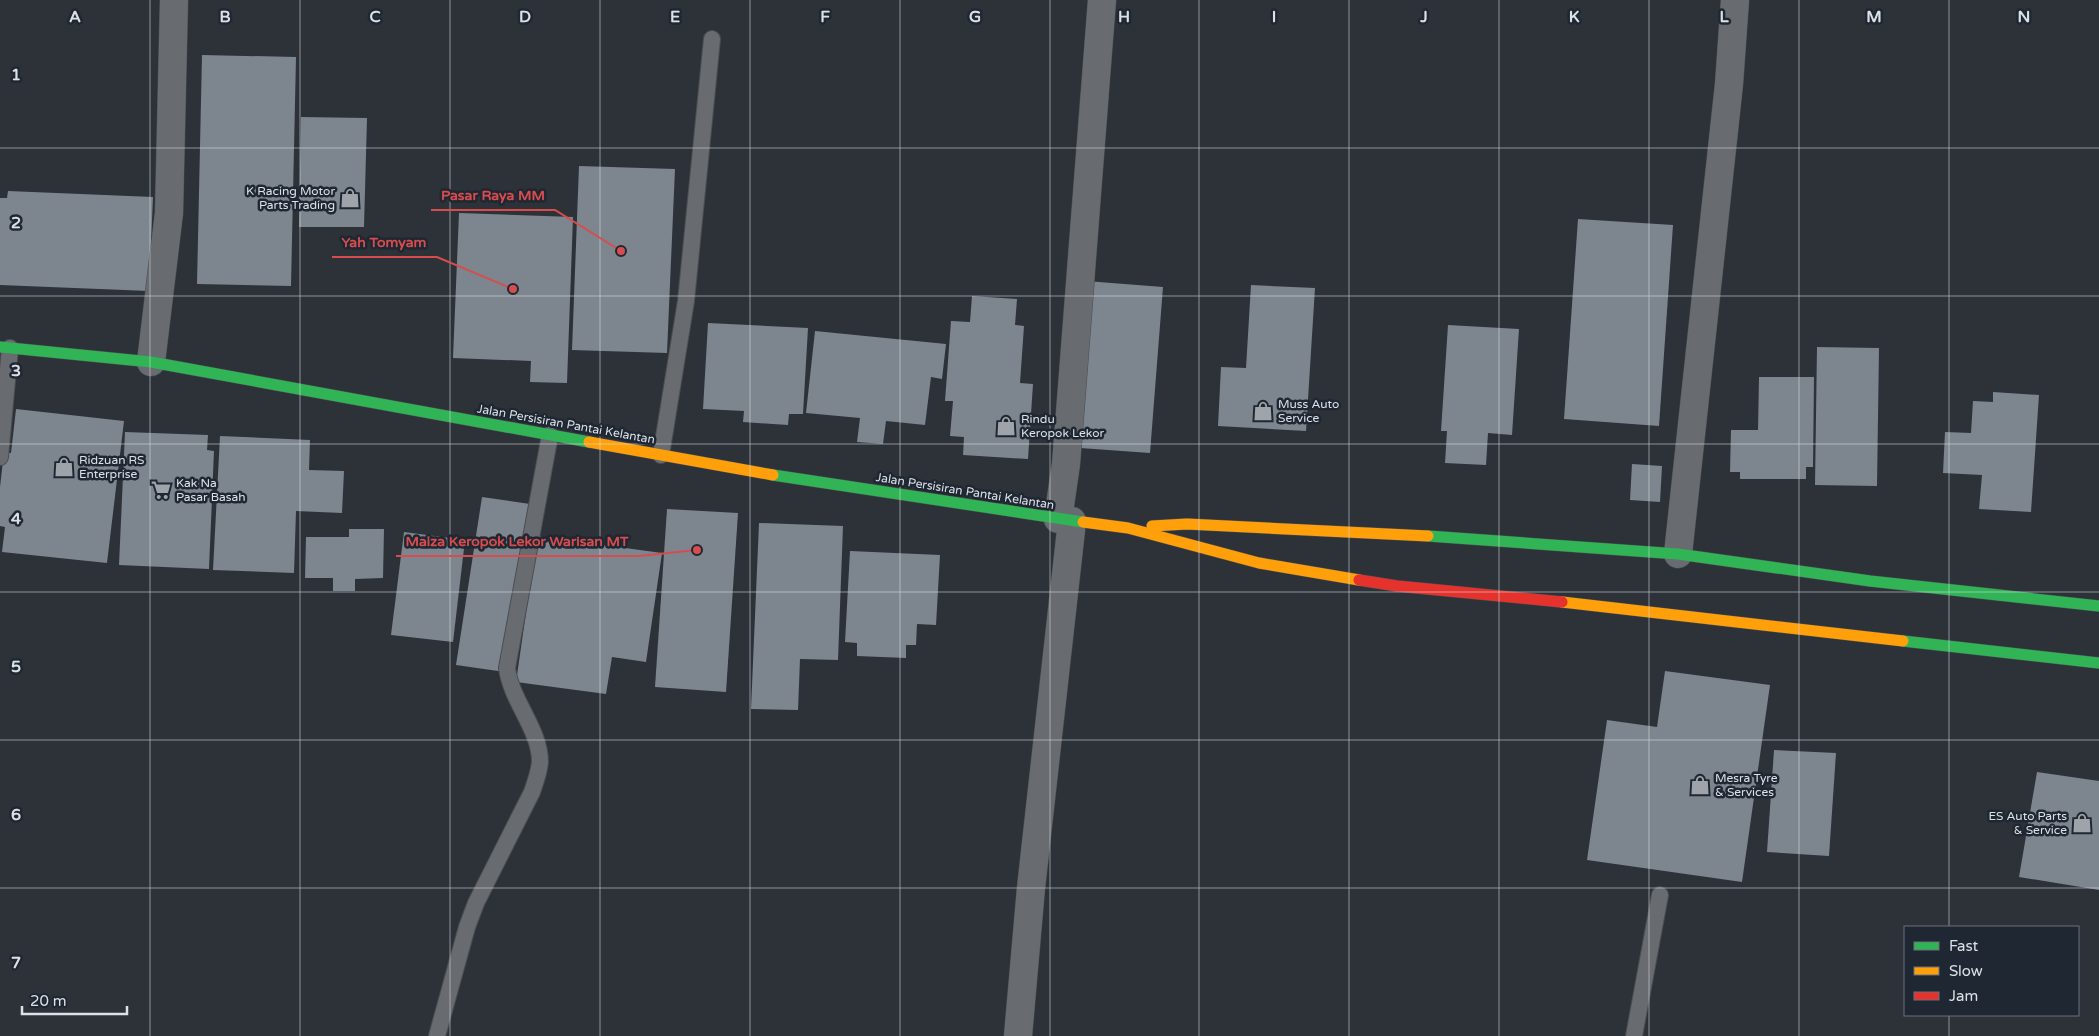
<svg xmlns="http://www.w3.org/2000/svg" width="2099" height="1036" font-family="'Varela Round',sans-serif">
<rect width="100%" height="100%" fill="#2d3238"/>
<g fill="#7d858f">
<path d="M202 55 296 57 291 286 197 284Z"/>
<path d="M301 117 367 118 364 227H299Z"/>
<path d="M579 166 675 169 667 353 572 350Z"/>
<path d="M8 191 153 197 149 291 0 285V198H7Z"/>
<path d="M459 213 573 217 567 383 530 382 531 361 453 358Z"/>
<path d="M1578 219 1673 225 1659 426 1564 419Z"/>
<path d="M1086 281 1163 287 1150 453 1080 448Z"/>
<path d="M1251 285 1315 288 1306 431 1218 426 1221 367 1246 368Z"/>
<path d="M972 296 1017 299 1015 325 1024 326 1020 383 1033 384 1028 459 963 455 964 437 950 436 953 401H945L951 321 970 322Z"/>
<path d="M708 323 808 328 803 414H789L788 425 743 422 744 411 703 409Z"/>
<path d="M1448 325 1519 329 1512 435 1488 433 1486 465 1445 463 1447 431H1441Z"/>
<path d="M815 331 946 344 942 379 931 377 925 425 886 421 883 444 857 442 860 418 806 413Z"/>
<path d="M1817 347 1879 348 1877 486 1815 485Z"/>
<path d="M1759 377H1814L1813 467H1806V479H1740V472H1730L1731 430H1758Z"/>
<path d="M1993 392 2039 395 2031 512 1979 509 1982 475 1943 473 1945 432 1971 433 1973 401 1993 402Z"/>
<path d="M16 409 124 421 107 563 2 552 5 527 0 526V487L4 452 11 453Z"/>
<path d="M125 432 208 435 207 450 214 451 209 569 119 565Z"/>
<path d="M220 436 310 440 309 470 344 471 342 513 296 511 294 573 213 570Z"/>
<path d="M1632 464 1662 466 1660 502 1630 500Z"/>
<path d="M482 497 530 504 505 672 456 665Z"/>
<path d="M667 509 738 513 726 692 655 687Z"/>
<path d="M759 523 843 526 838 660 800 659 798 710 751 709Z"/>
<path d="M349 529H384L383 578 355 579V591H333V578H305L306 537H349Z"/>
<path d="M404 532 465 540 453 642 391 635Z"/>
<path d="M537 536 662 553 646 662 612 657 606 694 516 682Z"/>
<path d="M850 551 940 555 936 625 917 624 916 645H906V658L857 656V643L845 642Z"/>
<path d="M1665 671 1770 685 1742 882 1587 860 1607 720 1657 727Z"/>
<path d="M1774 750 1836 753 1829 856 1767 852Z"/>
<path d="M2037 772 2099 781V890L2019 877Z"/>
</g>
<g fill="none" stroke-linecap="round" stroke-linejoin="round">
<defs>
<g id="lane">
<path d="M661 455 686 301 712 39"/>
<path d="M0 457 10 348"/>
<path d="M437 1036 467 927 476 903 532 792C535 783 539 773 540 762 540 729 511 701 507 668L550 435"/>
<path d="M1634 1036 1660 895"/>
</g>
<g id="street">
<path d="M151 362 169 213 174 0"/>
<path d="M1058 519 1066 464 1102 0"/>
<path d="M1678 554 1729 84 1735 0"/>
<path d="M1018 1036 1031 888 1072 521"/>
</g>
<g id="fast">
<path d="M0 347 151 362 589 442"/>
<path d="M773 475 1083 522"/>
<path d="M1428 536 1678 554 1870 581 2099 606"/>
<path d="M1903 641 2099 663"/>
</g>
<g id="slow">
<path d="M589 442 773 475"/>
<path d="M1083 522 1128 528 1259 563 1359 580"/>
<path d="M1152 526 1187 524 1428 536"/>
<path d="M1562 602 1903 641"/>
</g>
<path id="jam" d="M1359 580 1397 586 1562 602"/>
</defs>
<use href="#lane" stroke="#4a4e53" stroke-width="18"/>
<use href="#street" stroke="#4a4e53" stroke-width="29"/>
<use href="#fast" stroke="#4a4e53" stroke-width="12"/>
<use href="#slow" stroke="#4a4e53" stroke-width="12"/>
<use href="#jam" stroke="#4a4e53" stroke-width="12"/>
<use href="#lane" stroke="#686b70" stroke-width="16"/>
<use href="#street" stroke="#686b70" stroke-width="28"/>
<use href="#fast" stroke="#30b455" stroke-width="11"/>
<use href="#slow" stroke="#ff9f0a" stroke-width="11"/>
<use href="#jam" stroke="#e5322d" stroke-width="11"/>
</g>
<path fill="none" stroke="#dce1e8" stroke-width="1" stroke-opacity="0.55" d="M150 0V1036M300 0V1036M450 0V1036M600 0V1036M750 0V1036M900 0V1036M1050 0V1036M1199 0V1036M1349 0V1036M1499 0V1036M1649 0V1036M1799 0V1036M1949 0V927M0 148H2099M0 296H2099M0 444H2099M0 592H2099M0 740H2099M0 888H2099M1949 1015V1036"/>
<defs>
<symbol id="shop-bare" viewBox="-9 -9 18 18"><path d="M-5-2.5h2.3a2.7 3.5 0 0 1 5.4 0H5L5.5 6h-11ZM-1.5-2.5h3a1.5 2.3 0 0 0-3 0Z" fill="#9fa4aa" stroke="#1f2732" stroke-width="2.5" paint-order="stroke"/></symbol>
<symbol id="supermarket-bare" viewBox="-9 -9 18 18"><path d="M-6-5.5h2.5l.6 2H6L4.5 2H-2.5L-4.4-4H-6ZM-1.5 3.2a1.3 1.3 0 1 0 .1 0ZM3 3.2a1.3 1.3 0 1 0 .1 0Z" fill="#9fa4aa" stroke="#1f2732" stroke-width="2.5" paint-order="stroke"/></symbol>
</defs>
<g fill-rule="evenodd">
<use href="#shop-bare" x="336" y="184" width="28" height="28"/>
<use href="#shop-bare" x="1249" y="397" width="28" height="28"/>
<use href="#shop-bare" x="992" y="412" width="28" height="28"/>
<use href="#shop-bare" x="50" y="453" width="28" height="28"/>
<use href="#supermarket-bare" x="147" y="476" width="28" height="28"/>
<use href="#shop-bare" x="1686" y="771" width="28" height="28"/>
<use href="#shop-bare" x="2068" y="809" width="28" height="28"/>
</g>
<g text-anchor="middle" dominant-baseline="central" stroke-width="5" stroke-linejoin="round" paint-order="stroke">
<g font-size="12" fill="#dce1e8" stroke="#1f2732" text-anchor="start">
<text x="335" y="191" text-anchor="end">K Racing Motor<tspan x="335" dy="14">Parts Trading</tspan></text>
<text x="1278" y="404">Muss Auto<tspan x="1278" dy="14">Service</tspan></text>
<text x="1021" y="419">Rindu<tspan x="1021" dy="14">Keropok Lekor</tspan></text>
<text x="79" y="460">Ridzuan RS<tspan x="79" dy="14">Enterprise</tspan></text>
<text x="176" y="483">Kak Na<tspan x="176" dy="14">Pasar Basah</tspan></text>
<text x="1715" y="778">Mesra Tyre<tspan x="1715" dy="14">&amp; Services</tspan></text>
<text x="2067" y="816" text-anchor="end">ES Auto Parts<tspan x="2067" dy="14">&amp; Service</tspan></text>
</g>
<g font-size="12" fill="#dce1e8" stroke="#1f2732">
<text transform="translate(566 424) rotate(10)">Jalan Persisiran Pantai Kelantan</text>
<text transform="translate(965 491) rotate(9)">Jalan Persisiran Pantai Kelantan</text>
</g>
</g>
<g font-size="16" text-anchor="middle" font-weight="bold" fill="#dce1e8" stroke="#1f2732" stroke-width="5" stroke-linejoin="round" paint-order="stroke">
<text x="75" y="22">A</text>
<text x="225" y="22">B</text>
<text x="375" y="22">C</text>
<text x="525" y="22">D</text>
<text x="675" y="22">E</text>
<text x="825" y="22">F</text>
<text x="975" y="22">G</text>
<text x="1124" y="22">H</text>
<text x="1274" y="22">I</text>
<text x="1424" y="22">J</text>
<text x="1574" y="22">K</text>
<text x="1724" y="22">L</text>
<text x="1874" y="22">M</text>
<text x="2024" y="22">N</text>
<text x="16" y="80">1</text>
<text x="16" y="228">2</text>
<text x="16" y="376">3</text>
<text x="16" y="524">4</text>
<text x="16" y="672">5</text>
<text x="16" y="820">6</text>
<text x="16" y="968">7</text>
</g>
<path fill="none" stroke="#d74d4e" stroke-width="2" d="M621 251L555 210H431M513 289L437 257H332M697 550L639 556H396"/>
<g fill="#d74d4e" stroke="#1f2732" stroke-width="2">
<circle cx="621" cy="251" r="5"/>
<circle cx="513" cy="289" r="5"/>
<circle cx="697" cy="550" r="5"/>
</g>
<g font-size="14" text-anchor="middle" font-weight="bold" fill="#d74d4e" stroke="#1f2732" stroke-width="5" stroke-linejoin="round" paint-order="stroke">
<text x="493" y="200">Pasar Raya MM</text>
<text x="384" y="247">Yah Tomyam</text>
<text x="517" y="546">Maiza Keropok Lekor Warisan MT</text>
</g>
<rect x="1904" y="926" width="175" height="90" fill="#1f2732" stroke="#6b717b"/>
<rect x="1914" y="942" width="25" height="8" fill="#30b455" stroke="#6b717b"/>
<text x="1949" y="951" font-size="15" fill="#dce1e8">Fast</text>
<rect x="1914" y="967" width="25" height="8" fill="#ff9f0a" stroke="#6b717b"/>
<text x="1949" y="976" font-size="15" fill="#dce1e8">Slow</text>
<rect x="1914" y="992" width="25" height="8" fill="#e5322d" stroke="#6b717b"/>
<text x="1949" y="1001" font-size="15" fill="#dce1e8">Jam</text>
<path d="M22 1006v8h105v-8" fill="none" stroke="#dce1e8" stroke-width="2.5"/>
<text x="30" y="1006" font-size="15" fill="#dce1e8" stroke="#1f2732" stroke-width="4" paint-order="stroke">20 m</text>
</svg>
